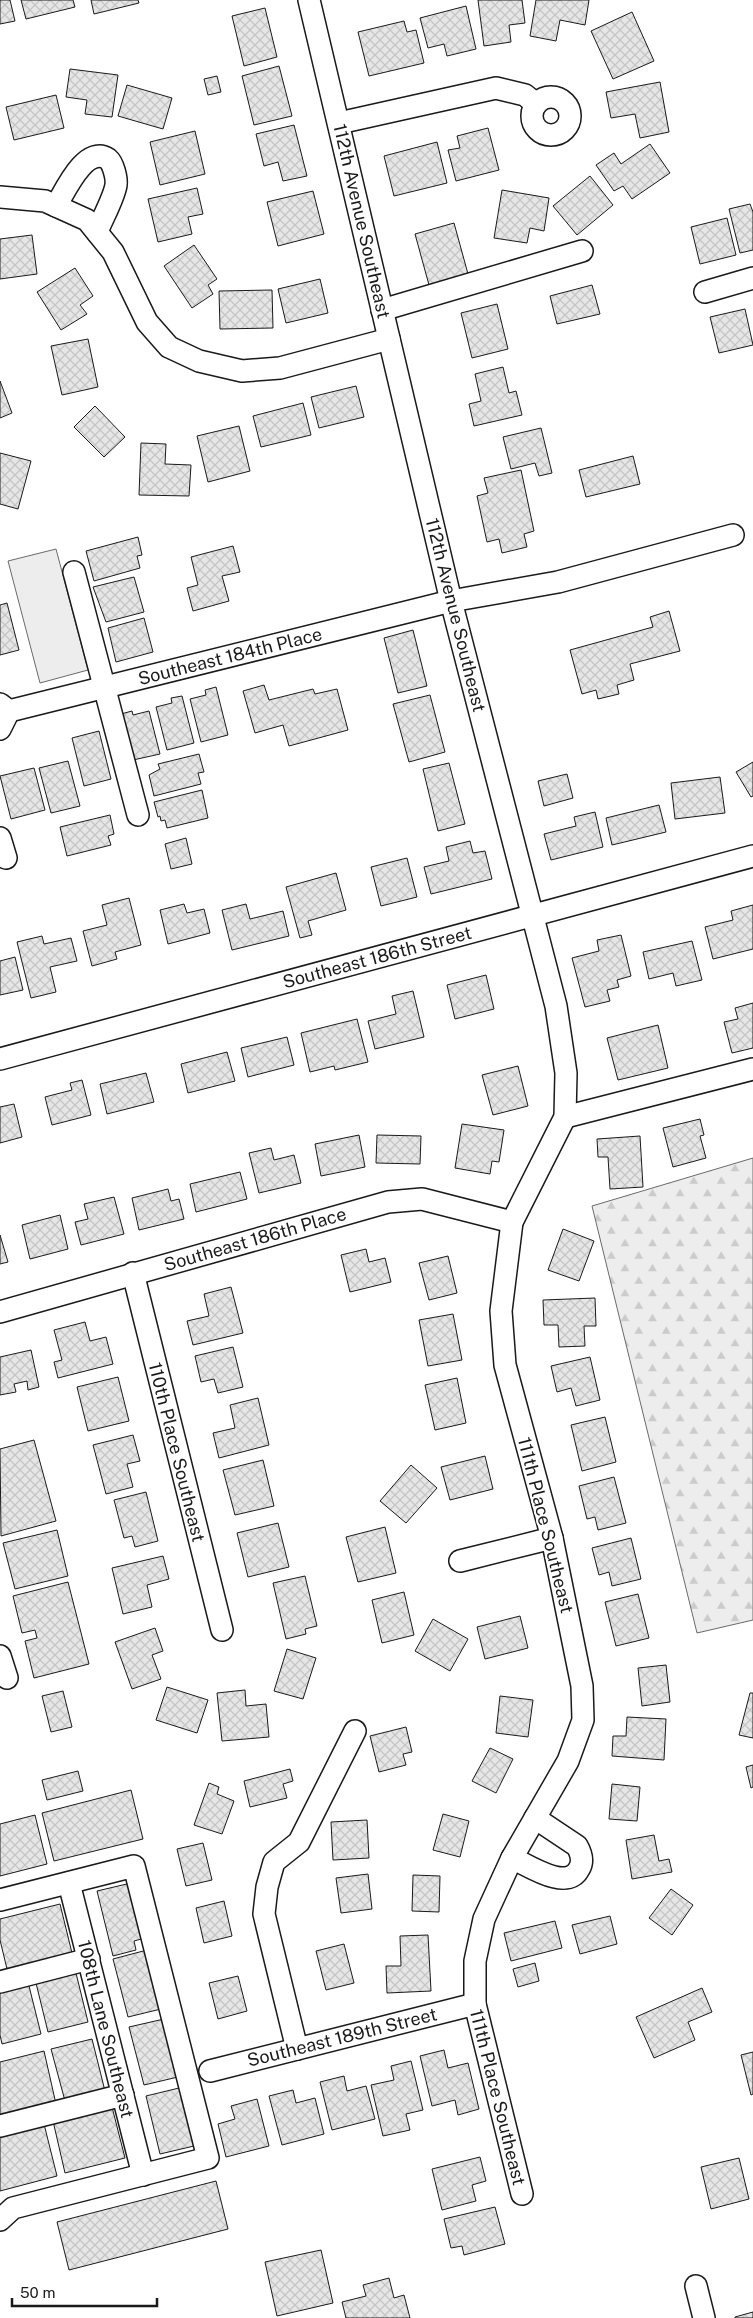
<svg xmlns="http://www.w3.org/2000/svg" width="753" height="2318" font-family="'Public Sans',sans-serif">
<defs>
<pattern id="forest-firs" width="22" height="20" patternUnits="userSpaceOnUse" patternTransform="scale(1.25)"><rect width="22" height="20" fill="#ededed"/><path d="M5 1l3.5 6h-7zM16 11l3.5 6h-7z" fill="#cbcbcb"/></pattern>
<pattern id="building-cross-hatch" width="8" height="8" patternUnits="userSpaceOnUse" patternTransform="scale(1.25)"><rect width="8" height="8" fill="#e6e6e6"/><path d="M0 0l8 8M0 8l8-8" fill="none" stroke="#c5c5c5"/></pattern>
</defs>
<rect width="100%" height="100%" fill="#fff"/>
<path fill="url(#forest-firs)" stroke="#6a6a6a" d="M753 1158V1620L697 1633 592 1206Z"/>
<path fill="#ededed" stroke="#6a6a6a" d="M56 549 88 670 40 683 8 561Z"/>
<g fill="url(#building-cross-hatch)" stroke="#1a1a1a">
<path d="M0 0H10L15 21 0 24Z"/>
<path d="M21 0H73L75 7 26 19Z"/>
<path d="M91 0H138L139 3 94 14Z"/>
<path d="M478 0H522L525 23 509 25 511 42 484 46Z"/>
<path d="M536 0H589L585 25 560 20 556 41 530 36Z"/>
<path d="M466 6 476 49 447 56 444 44 428 48 420 18Z"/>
<path d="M265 8 277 57 244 66 232 16Z"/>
<path d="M632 12 654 61 613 79 591 31Z"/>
<path d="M404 21 407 32 416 30 424 63 369 76 358 32Z"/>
<path d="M279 66 292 116 254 125 242 76Z"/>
<path d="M70 69 118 75 112 117 85 114 87 100 66 97Z"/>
<path d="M217 76 221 92 208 95 204 79Z"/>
<path d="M660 82 669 132 640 138 635 114 611 118 606 92Z"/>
<path d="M127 85 172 98 163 129 118 116Z"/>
<path d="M56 95 64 128 14 140 6 107Z"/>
<path d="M294 125 307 176 283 181 278 162 264 166 256 134Z"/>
<path d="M488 128 499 170 456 181 448 150 460 148 457 136Z"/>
<path d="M195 131 205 174 160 185 150 142Z"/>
<path d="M437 142 447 183 394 196 384 156Z"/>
<path d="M650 144 670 173 632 199 623 186 614 191 596 165 614 153 621 164Z"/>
<path d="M590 176 613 205 577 235 553 206Z"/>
<path d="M197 188 203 214 188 217 192 234 158 242 148 199Z"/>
<path d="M502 190 549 198 544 231 530 228 527 243 494 238Z"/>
<path d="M313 191 324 234 278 246 267 202Z"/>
<path d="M750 204 753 212V250L740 253 729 209Z"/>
<path d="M727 218 736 255 700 264 691 227Z"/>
<path d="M454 223 468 274 429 285 415 234Z"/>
<path d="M32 235 37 274 0 279V239Z"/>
<path d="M194 245 217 279 208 285 213 294 192 308 164 266Z"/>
<path d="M75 268 93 296 80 305 87 314 61 330 37 292Z"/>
<path d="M320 279 328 313 286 323 278 289Z"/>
<path d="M592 285 600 314 557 324 550 296Z"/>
<path d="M272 290 273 328 220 329 219 291Z"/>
<path d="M497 304 508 349 472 358 461 313Z"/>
<path d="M745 309 753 345 719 353 710 317Z"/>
<path d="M88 339 98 387 62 395 51 346Z"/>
<path d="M503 367 509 393 516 391 522 415 474 426 469 404 481 401 475 374Z"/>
<path d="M0 381 12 413 0 418Z"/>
<path d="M356 386 364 417 319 428 311 397Z"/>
<path d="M303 403 311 435 261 447 253 416Z"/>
<path d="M95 406 125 437 104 457 74 427Z"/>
<path d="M239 426 250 471 208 482 197 436Z"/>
<path d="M541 428 552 473 539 476 535 463 511 469 503 437Z"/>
<path d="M141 443 166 444 165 464 191 465 189 496 139 495Z"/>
<path d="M0 453 31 461 18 509 0 504Z"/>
<path d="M633 456 640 484 586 497 579 470Z"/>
<path d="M521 470 534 531 524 534 527 547 502 553 499 539 487 542 477 496 488 493 484 478Z"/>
<path d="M138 537 142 555 137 556 140 568 94 581 86 551Z"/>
<path d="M233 546 240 572 222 576 229 601 193 611 187 588 198 585 191 557Z"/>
<path d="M134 577 144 612 106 622 93 587Z"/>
<path d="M7 603 19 650 0 655V605Z"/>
<path d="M669 611 680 651 630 664 634 680 617 685 619 694 598 699 596 690 582 694 570 650 653 627 650 617Z"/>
<path d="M144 618 153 652 116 662 108 628Z"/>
<path d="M413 630 427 686 398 693 384 638Z"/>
<path d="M264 685 269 700 313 689 315 694 337 689 348 730 289 746 283 725 255 733 243 691Z"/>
<path d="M216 687 228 735 201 742 190 699 206 695 205 690Z"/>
<path d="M430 695 445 752 409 762 393 704Z"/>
<path d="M182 696 194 743 167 750 156 707 172 703 171 698Z"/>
<path d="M132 711 133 715 149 711 160 754 133 760 121 714Z"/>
<path d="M99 731 111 779 84 786 72 738Z"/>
<path d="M199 754 204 772 198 773 201 784 154 796 149 775 160 769 158 764Z"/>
<path d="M68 761 80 806 51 813 39 768Z"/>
<path d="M753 762V796L751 797 736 772Z"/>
<path d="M449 763 465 824 438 831 423 769Z"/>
<path d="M34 768 45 810 11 819 0 776Z"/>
<path d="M567 774 573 798 544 806 538 781Z"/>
<path d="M720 777 725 813 675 819 671 783Z"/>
<path d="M202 790 208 818 167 828 165 820 161 821 160 816 158 817 154 802Z"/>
<path d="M659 805 666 832 612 845 606 818Z"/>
<path d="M595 812 603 847 551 860 544 834 576 826 574 817Z"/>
<path d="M110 815 114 834 108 836 111 845 67 856 60 827Z"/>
<path d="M186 838 192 864 171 869 165 844Z"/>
<path d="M470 841 473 853 485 851 492 879 431 894 424 867 449 861 446 847Z"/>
<path d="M407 858 417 897 381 906 371 867Z"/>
<path d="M336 873 346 910 308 921 312 935 300 938 286 887Z"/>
<path d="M129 898 141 945 115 952 117 959 92 966 83 931 107 925 102 905Z"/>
<path d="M184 904 187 913 204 909 210 933 168 944 160 910Z"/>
<path d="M246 904 250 919 283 911 289 936 232 950 222 910Z"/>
<path d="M753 905V949L713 959 705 927 733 920 731 911Z"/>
<path d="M621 935 631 976 617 980 619 987 607 990 610 1001 585 1007 572 958 599 951 597 940Z"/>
<path d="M42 936 44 944 71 938 77 961 50 967 56 992 31 998 17 942Z"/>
<path d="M692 941 702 980 676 986 673 973 649 979 643 952Z"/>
<path d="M15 957 23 990 0 995V961Z"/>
<path d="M486 975 494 1009 455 1019 447 985Z"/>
<path d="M413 991 424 1037 375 1049 368 1021 396 1014 392 996Z"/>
<path d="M753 1003V1048L732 1053 724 1022 738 1019 735 1008Z"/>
<path d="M357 1019 368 1062 335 1070 334 1066 310 1072 301 1033Z"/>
<path d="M658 1025 668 1068 618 1080 607 1038Z"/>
<path d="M287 1037 294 1065 248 1077 241 1048Z"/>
<path d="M227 1052 235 1081 188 1093 181 1064Z"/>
<path d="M518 1066 528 1106 493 1115 482 1075Z"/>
<path d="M146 1073 154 1102 107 1114 100 1084Z"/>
<path d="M82 1080 91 1115 52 1125 45 1097 72 1090 70 1083Z"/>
<path d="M14 1104 22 1137 0 1143V1107Z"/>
<path d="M700 1119 704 1135 700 1136 706 1158 673 1167 663 1128Z"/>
<path d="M462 1124 504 1130 499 1162 492 1161 490 1174 455 1168Z"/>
<path d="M359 1135 365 1167 321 1176 315 1144Z"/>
<path d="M377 1135 421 1136 420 1164 376 1163Z"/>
<path d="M640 1136 643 1187 610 1189 608 1157H598L597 1139Z"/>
<path d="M271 1148 274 1160 294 1155 301 1183 259 1193 249 1153Z"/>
<path d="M240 1172 247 1199 196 1212 190 1184Z"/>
<path d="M168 1189 171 1201 179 1199 184 1219 139 1230 132 1198Z"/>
<path d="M114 1197 124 1234 81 1245 75 1222 88 1219 84 1204Z"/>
<path d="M60 1215 68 1249 30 1259 22 1225Z"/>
<path d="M563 1229 594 1241 579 1281 548 1270Z"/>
<path d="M0 1235 8 1262 0 1264Z"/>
<path d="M366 1249 369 1262 385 1258 391 1282 350 1292 341 1255Z"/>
<path d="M448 1256 457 1293 429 1300 419 1263Z"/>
<path d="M231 1287 243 1333 193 1345 187 1321 209 1316 204 1294Z"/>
<path d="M595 1298 596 1326H584L585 1346 559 1347 558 1325H544L543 1300Z"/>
<path d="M453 1314 462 1360 428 1366 419 1320Z"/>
<path d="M85 1322 90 1341 106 1337 113 1364 58 1378 54 1362 62 1360 54 1330Z"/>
<path d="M233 1347 243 1387 218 1393 214 1379 201 1382 195 1356Z"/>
<path d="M31 1350 39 1387 28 1390 27 1381 14 1384 16 1392 0 1395V1357Z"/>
<path d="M590 1357 600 1400 576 1406 571 1388 557 1392 551 1366Z"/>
<path d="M118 1377 129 1421 88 1431 77 1387Z"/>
<path d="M457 1378 466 1423 435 1430 425 1385Z"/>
<path d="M258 1398 269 1445 219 1458 213 1433 235 1428 230 1405Z"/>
<path d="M605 1417 616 1462 582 1471 571 1425Z"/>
<path d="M133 1435 140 1461 127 1464 133 1487 106 1494 93 1445Z"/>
<path d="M34 1440 56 1521 1 1536 0 1449Z"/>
<path d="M485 1456 493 1489 450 1500 441 1467Z"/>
<path d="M263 1460 274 1506 235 1515 223 1470Z"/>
<path d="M411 1465 437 1488 406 1523 380 1501Z"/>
<path d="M614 1477 626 1523 598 1530 595 1517 587 1519 579 1486Z"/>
<path d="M146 1492 158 1541 135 1547 132 1536 124 1538 114 1500Z"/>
<path d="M278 1523 289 1567 248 1577 237 1533Z"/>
<path d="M385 1527 396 1573 358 1582 346 1537Z"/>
<path d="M57 1530 68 1576 15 1589 3 1543Z"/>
<path d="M631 1538 641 1579 612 1586 609 1572 599 1575 592 1548Z"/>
<path d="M163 1556 169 1579 147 1585 152 1607 123 1614 112 1568Z"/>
<path d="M305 1576 317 1626 305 1629 306 1634 286 1639 273 1583Z"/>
<path d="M68 1582 89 1664 34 1678 25 1641 37 1638 35 1630 22 1633 13 1596Z"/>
<path d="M404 1592 414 1635 382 1643 372 1600Z"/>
<path d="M638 1594 649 1638 616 1646 605 1602Z"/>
<path d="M520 1616 528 1648 485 1659 477 1627Z"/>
<path d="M433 1619 468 1639 450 1671 415 1651Z"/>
<path d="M155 1628 163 1651 152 1655 161 1679 132 1689 115 1642Z"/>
<path d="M287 1649 316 1658 303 1699 274 1691Z"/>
<path d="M666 1665 670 1702 642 1706 638 1668Z"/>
<path d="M167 1687 208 1700 197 1733 156 1720Z"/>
<path d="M245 1690 246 1706 266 1704 269 1737 222 1741 217 1693Z"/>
<path d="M63 1691 72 1727 51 1732 42 1696Z"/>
<path d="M750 1693H753V1738L739 1735Z"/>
<path d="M500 1696 533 1700 528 1737 496 1733Z"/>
<path d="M627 1717 666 1719 664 1760 612 1756 613 1736H626Z"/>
<path d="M406 1727 412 1752 403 1754 406 1765 379 1772 370 1736Z"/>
<path d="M490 1748 513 1759 496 1793 472 1781Z"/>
<path d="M753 1765V1787L751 1788 746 1767Z"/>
<path d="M290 1769 293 1781 283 1784 287 1798 250 1807 244 1781Z"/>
<path d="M78 1771 83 1791 47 1800 42 1780Z"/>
<path d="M209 1783 219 1787 217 1794 234 1801 222 1834 194 1825Z"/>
<path d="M612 1784 640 1787 637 1821 609 1819Z"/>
<path d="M131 1790 143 1839 54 1861 42 1813Z"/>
<path d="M443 1814 469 1821 460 1857 433 1850Z"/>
<path d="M35 1815 47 1864 0 1876V1824Z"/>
<path d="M367 1820 369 1858 333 1860 331 1822Z"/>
<path d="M654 1835 659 1861 669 1859 672 1872 632 1879 626 1840Z"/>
<path d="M203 1843 212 1880 186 1886 177 1849Z"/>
<path d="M368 1874 372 1909 341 1913 336 1878Z"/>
<path d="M413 1875 440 1876 439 1912 412 1911Z"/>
<path d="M131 1883 145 1938 134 1941 136 1950 113 1956 97 1891Z"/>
<path d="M671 1889 693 1905 672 1935 649 1918Z"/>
<path d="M224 1901 232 1936 204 1943 196 1908Z"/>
<path d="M60 1904 72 1953 7 1969 0 1940V1919Z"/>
<path d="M610 1916 617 1944 580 1954 572 1925Z"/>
<path d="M555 1921 562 1948 511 1961 504 1933Z"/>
<path d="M428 1935 431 1991 387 1993 386 1966H401L400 1936Z"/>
<path d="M344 1944 354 1983 326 1990 316 1951Z"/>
<path d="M147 1950 161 2009 128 2017 113 1959Z"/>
<path d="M535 1963 539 1981 518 1987 513 1969Z"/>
<path d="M75 1969 88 2022 48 2032 35 1979Z"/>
<path d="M238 1976 247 2011 218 2019 209 1983Z"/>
<path d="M28 1982 41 2034 2 2044 0 2035V1989Z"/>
<path d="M702 1988 712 2012 688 2022 695 2040 654 2058 636 2017Z"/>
<path d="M164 2019 178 2077 144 2085 129 2027Z"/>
<path d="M92 2039 105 2091 65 2101 51 2049Z"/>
<path d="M444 2050 448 2068 468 2063 479 2109 458 2115 455 2100 432 2106 420 2056Z"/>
<path d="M44 2051 56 2104 0 2118V2062Z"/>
<path d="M753 2052V2094L751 2095 741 2055Z"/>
<path d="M411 2061 423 2110 406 2114 410 2130 383 2136 371 2085 394 2080 391 2066Z"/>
<path d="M344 2076 347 2091 366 2086 375 2119 332 2130 320 2082Z"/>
<path d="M179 2088 194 2146 160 2154 146 2096Z"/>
<path d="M293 2090 296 2103 315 2098 324 2134 282 2145 269 2096Z"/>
<path d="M257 2099 269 2146 226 2157 218 2124 235 2119 231 2106Z"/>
<path d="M112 2107 125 2158 65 2173 53 2121Z"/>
<path d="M44 2124 57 2176 0 2191V2135Z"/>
<path d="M480 2157 486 2181 472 2185 476 2201 442 2210 432 2169Z"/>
<path d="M739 2158 749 2199 711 2209 701 2167Z"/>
<path d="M216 2181 228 2229 69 2270 57 2222Z"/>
<path d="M495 2207 505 2244 464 2255 462 2246 451 2248 444 2219Z"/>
<path d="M321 2250 333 2303 277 2316 265 2262Z"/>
<path d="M389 2278 394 2298 404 2295 410 2318H346L342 2302 366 2296 363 2285Z"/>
<path d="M753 2312V2318H735V2317Z"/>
</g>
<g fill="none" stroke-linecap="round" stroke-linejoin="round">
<defs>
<g id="minor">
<path d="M309 0 451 601 556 1006 566 1073 565 1117 512 1222 501 1311 505 1365 552 1538 582 1686 583 1720 568 1761 512 1858 484 1919 475 1961V2004L522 2194"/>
<circle cx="551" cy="116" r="19"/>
<path d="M339 123 496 88 525 95 536 104"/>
<path d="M0 197 45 201 87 220 113 252 147 322 169 347 199 361 242 371 280 368 389 339"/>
<path d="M56 206C65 191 86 144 108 159 113 163 117 178 116 185 114 198 102 219 97 232"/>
<path d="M705 292 753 278"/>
<path d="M382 310 582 251"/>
<path d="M74 572 138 815"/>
<path d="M0 704 9 711 0 729"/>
<path d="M9 711 451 601 558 582 733 535"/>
<path d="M0 838 6 858"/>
<path d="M0 1059 753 856"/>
<path d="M565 1117 753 1069"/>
<path d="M133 1273 222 1630"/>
<path d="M0 1312 388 1202 422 1199 512 1222"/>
<path d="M460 1561 552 1538"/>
<path d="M0 1656 7 1678"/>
<path d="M512 1858C528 1865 567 1892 579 1869 584 1861 581 1853 577 1846L535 1818"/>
<path d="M69 1883 143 2175"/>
<path d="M0 1900 134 1866 208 2158 13 2208 0 2220"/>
<path d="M0 1982 89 1959"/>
<path d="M297 2049 264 1914 267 1887 274 1862 299 1842 355 1731"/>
<path d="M210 2071 475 2004"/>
<path d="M0 2126 123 2095"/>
<path d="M696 2286 704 2318"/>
</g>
</defs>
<use href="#minor" stroke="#1a1a1a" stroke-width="24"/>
<use href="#minor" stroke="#fff" stroke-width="21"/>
</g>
<g text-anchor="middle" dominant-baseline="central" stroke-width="4" stroke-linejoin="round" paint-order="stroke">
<g font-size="18" fill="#1a1a1a" stroke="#fff">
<text transform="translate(362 221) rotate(77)">112th Avenue Southeast</text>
<text transform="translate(456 615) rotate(76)">112th Avenue Southeast</text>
<text transform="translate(230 656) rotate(-14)">Southeast 184th Place</text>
<text transform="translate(377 957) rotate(-15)">Southeast 186th Street</text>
<text transform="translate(255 1239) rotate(-16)">Southeast 186th Place</text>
<text transform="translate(177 1452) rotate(76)">110th Place Southeast</text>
<text transform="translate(546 1525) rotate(76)">111th Place Southeast</text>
<text transform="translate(106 2029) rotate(76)">108th Lane Southeast</text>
<text transform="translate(342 2037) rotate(-14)">Southeast 189th Street</text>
<text transform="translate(498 2097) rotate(76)">111th Place Southeast</text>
</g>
</g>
<path d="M12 2298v8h145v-8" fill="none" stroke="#1a1a1a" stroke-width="2.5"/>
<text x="20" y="2298" font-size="15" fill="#1a1a1a" stroke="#ffffff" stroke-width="4" paint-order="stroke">50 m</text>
</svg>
